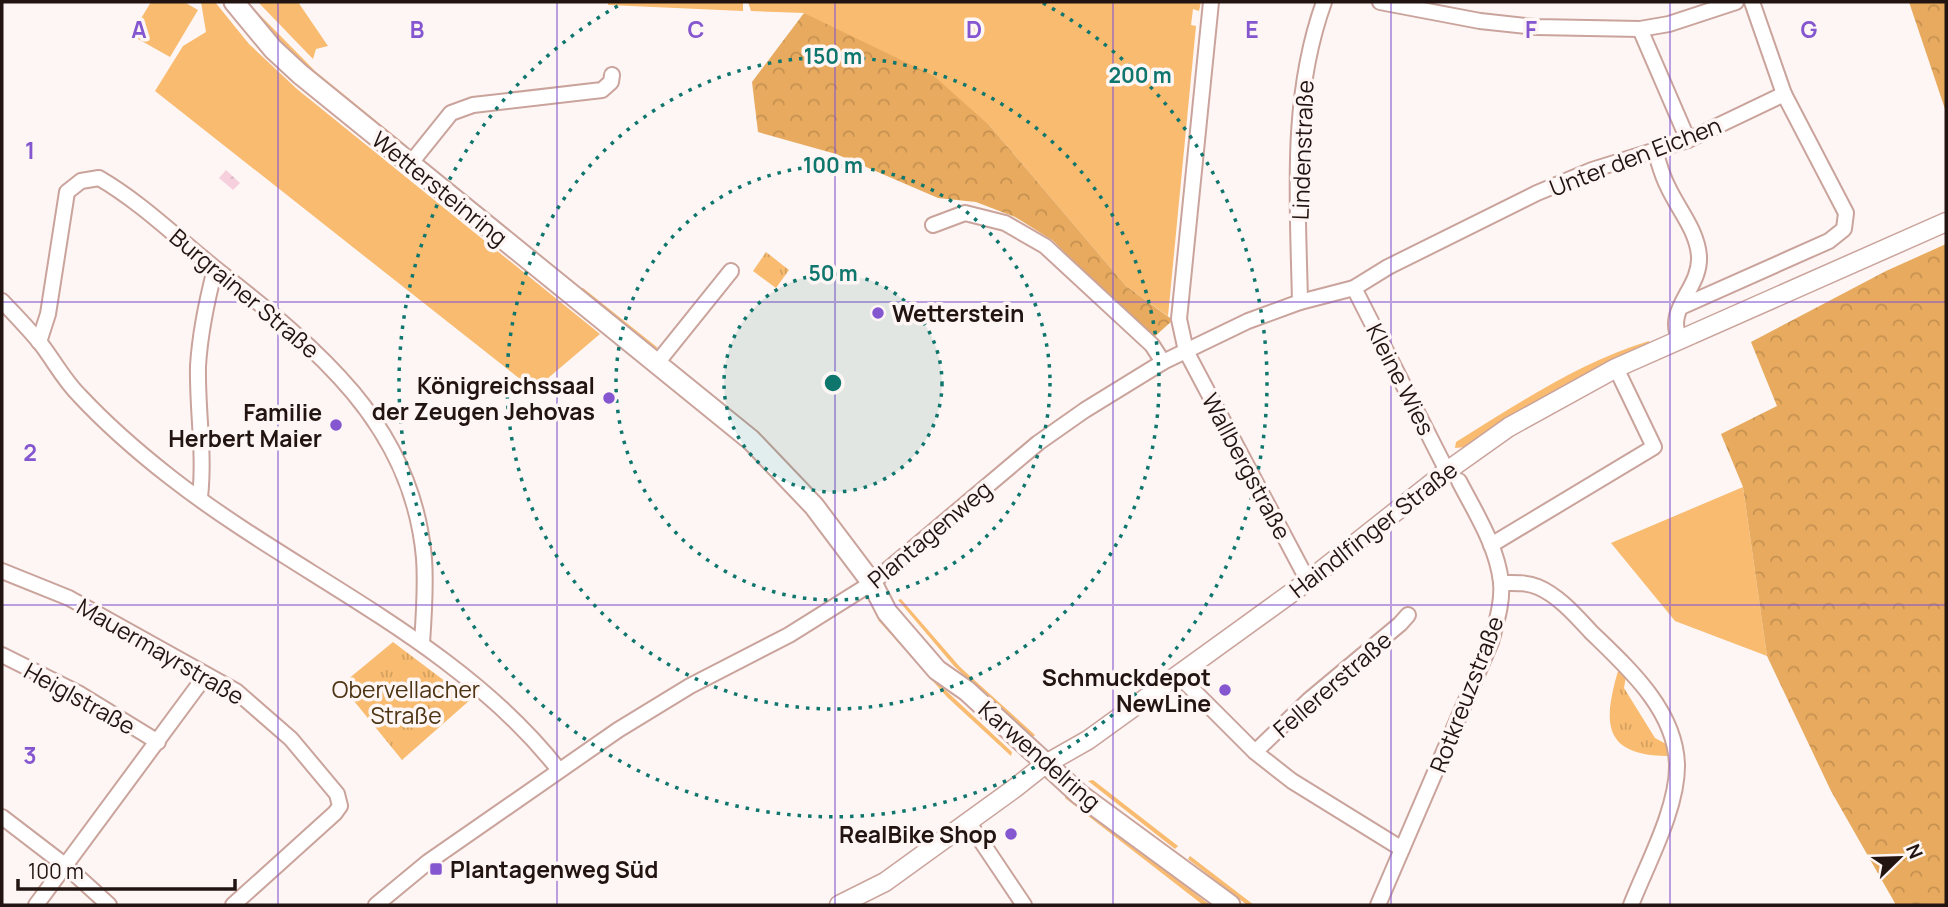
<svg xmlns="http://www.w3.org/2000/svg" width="1948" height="907" font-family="Manrope,sans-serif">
<defs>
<pattern id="forest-crowns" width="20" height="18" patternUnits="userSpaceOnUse" patternTransform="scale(1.75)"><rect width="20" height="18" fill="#e7aa5e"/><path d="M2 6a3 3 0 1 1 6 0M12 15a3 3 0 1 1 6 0" fill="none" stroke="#c69151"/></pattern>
<pattern id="park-tufts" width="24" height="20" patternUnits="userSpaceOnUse" patternTransform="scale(1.75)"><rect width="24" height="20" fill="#f8bb70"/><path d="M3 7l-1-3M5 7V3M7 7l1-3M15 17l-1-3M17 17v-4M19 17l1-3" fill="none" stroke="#d4a060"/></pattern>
<pattern id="water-ripples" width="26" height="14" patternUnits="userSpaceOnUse" patternTransform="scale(1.75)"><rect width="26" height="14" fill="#f7d0de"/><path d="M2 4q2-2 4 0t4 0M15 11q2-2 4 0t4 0" fill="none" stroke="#d3b2bd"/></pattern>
</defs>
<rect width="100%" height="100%" fill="#fef6f4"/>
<g fill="#f8bb70">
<path d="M151 2H184L198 10 170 57 131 35Z"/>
<path d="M201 2H215L249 44 297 89 600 334 534 390 155 91 183 46 206 32Z"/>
<path d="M243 2H247L315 71 407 146H402C346 101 289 57 243 2Z"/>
<path d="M258 2H298L328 46 316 49 313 59Z"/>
<path d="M608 2H743V11L608 5Z"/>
<path d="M748 2H1201L1199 11 1193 9 1191 25 1196 26 1168 316 1126 286 990 126 804 13 751 11Z"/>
<path d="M583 288 658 348 654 349 579 289Z"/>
<path d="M1649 341V345L1466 447 1455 448 1456 442C1519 403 1578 363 1649 341Z"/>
<path d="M1743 487 1767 656 1675 621 1611 543Z"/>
<path d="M901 599 960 667 1035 735 1032 738 954 666 898 600Z"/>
<path d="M881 618 941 686 1012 752 1011 756 947 697 878 620Z"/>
<path d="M1093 780 1178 846 1175 849 1088 781Z"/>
<path d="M1066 794 1210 905H1203L1065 798Z"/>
<path d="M1190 856 1254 905H1247L1188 859Z"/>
</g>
<g fill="url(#forest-crowns)">
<path d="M1909 2H1946V112Z"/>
<path d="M804 13 934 76 990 126 1126 286 1173 320 1153 338 1052 240 1015 217 976 202 938 198 836 154 758 132 752 82Z"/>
<path d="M1946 244V905H1896L1831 791 1767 656 1743 487 1721 434 1777 406 1751 342 1886 271Z"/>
</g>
<g fill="url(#park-tufts)">
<path d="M766 252 789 270 776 288 753 271Z"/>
<path d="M393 642 470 700 402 760 341 685Z"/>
<path d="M1618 671 1626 676 1624 688 1655 738 1668 745 1667 756C1603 755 1603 723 1618 671Z"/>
</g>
<path fill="url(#water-ripples)" d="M226 170 240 183 233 190 219 178Z"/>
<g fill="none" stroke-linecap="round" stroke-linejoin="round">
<defs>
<g id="minor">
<path d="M1211 2 1179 319 1186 351 1308 581"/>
<path d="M1380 2 1480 21 1536 27 1640 29 1669 24 1736 2"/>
<path d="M1752 2 1784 94"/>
<path d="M1640 29 1688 140"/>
<path d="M1655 151C1659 163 1662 176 1668 187 1678 209 1697 230 1699 256 1701 289 1664 309 1680 340"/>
<path d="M410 164 451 113 473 105 602 90 611 82 612 75"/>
<path d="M933 225 965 213 1005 223 1045 246 1152 345 1163 362"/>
<path d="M1354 288 1447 471"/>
<path d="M2 301C15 315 29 329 41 344 54 361 64 380 79 395 107 425 138 452 170 477 298 577 457 640 559 770"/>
<path d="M1300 302C1298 201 1289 99 1324 2"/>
<path d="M39 342 48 314 67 192 81 181 99 178C142 203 178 239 216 269 315 347 412 423 424 558 426 586 424 615 422 643"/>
<path d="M657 363 731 271"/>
<path d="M200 497C205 453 197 410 198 366 200 332 207 300 215 269"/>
<path d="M1491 545 1654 447 1616 368"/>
<path d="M2 571 69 598 236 691 291 739 337 794 340 806 335 813 233 905"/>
<path d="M1501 583C1515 583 1526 582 1538 587 1559 596 1576 616 1591 632 1627 667 1675 709 1677 764 1678 808 1647 864 1631 905"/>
<path d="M2 655 78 693 158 742"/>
<path d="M1178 675 1255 752 1292 781 1402 849"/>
<path d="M1255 752 1309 700 1400 624 1408 615"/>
<path d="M2 817 66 866 109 905"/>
<path d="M969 823 1024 905"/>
<path d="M36 905 206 675"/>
<path d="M376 905 428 862 618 730 690 686 789 635 872 583 1038 443 1085 410 1163 362 1248 321 1300 302 1354 288 1388 267 1537 193 1592 170 1688 140 1784 94 1846 213 1844 229 1829 241 1683 306"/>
<path d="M1378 905 1491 642C1496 623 1503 602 1501 582 1497 546 1475 512 1459 481"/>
</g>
<path id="tertiary" d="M839 905 885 882 1015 788 1044 765 1088 740 1308 581 1447 471 1509 427 1616 368 1946 222"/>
<path id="secondary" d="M234 2 273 49 300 74 751 440 814 506 872 583 887 612 937 670 967 691 1079 794 1230 905"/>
</defs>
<use href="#minor" stroke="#caa49c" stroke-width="18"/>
<use href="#tertiary" stroke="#caa49c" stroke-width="21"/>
<use href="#secondary" stroke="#caa49c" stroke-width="23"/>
<use href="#minor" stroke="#fff" stroke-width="14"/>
<use href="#tertiary" stroke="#fff" stroke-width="18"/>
<use href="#secondary" stroke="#fff" stroke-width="19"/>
</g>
<path fill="none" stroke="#8456cf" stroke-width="2" stroke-opacity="0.55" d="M278 2V905M557 2V905M835 2V905M1113 2V905M1391 2V905M1670 2V905M2 302H1946M2 605H1946"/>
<circle cx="833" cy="383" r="109" fill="#0f766e" fill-opacity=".12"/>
<g fill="none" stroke="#0f766e" stroke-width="3.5" stroke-dasharray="3.5 7">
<circle cx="833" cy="383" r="109"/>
<circle cx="833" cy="383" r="217"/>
<circle cx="833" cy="383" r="326"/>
<path d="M1043 3A434 434 0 1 1 623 3"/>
</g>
<g fill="#8456cf" stroke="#fef6f4" stroke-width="2.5">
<circle cx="878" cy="313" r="7"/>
<circle cx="609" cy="398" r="7"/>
<circle cx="336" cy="425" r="7"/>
<circle cx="1225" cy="690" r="7"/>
<circle cx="1011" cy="834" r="7"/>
<rect x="429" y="862" width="14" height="14" rx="3.5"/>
</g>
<g text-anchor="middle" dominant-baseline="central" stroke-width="7" stroke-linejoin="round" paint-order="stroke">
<g font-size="23" fill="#221411" stroke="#fef6f4">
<text transform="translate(1302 150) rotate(-88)">Lindenstraße</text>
<text transform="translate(1635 156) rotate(-21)">Unter den Eichen</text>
<text transform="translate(440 188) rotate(39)">Wettersteinring</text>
<text transform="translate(245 293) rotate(40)">Burgrainer Straße</text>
<text transform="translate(1401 379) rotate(63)">Kleine Wies</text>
<text transform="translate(1247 466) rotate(62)">Wallbergstraße</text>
<text transform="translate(1373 529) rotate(-38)">Haindlfinger Straße</text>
<text transform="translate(929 534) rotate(-40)">Plantagenweg</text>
<text transform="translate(161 651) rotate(30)">Mauermayrstraße</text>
<text transform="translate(1332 684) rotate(-41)">Fellererstraße</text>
<text transform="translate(1466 694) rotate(-69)">Rotkreuzstraße</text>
<text transform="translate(80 698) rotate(29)">Heiglstraße</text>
<text transform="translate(1040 755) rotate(41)">Karwendelring</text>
</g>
<g font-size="23" font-weight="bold" fill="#221411" stroke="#fef6f4" text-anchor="end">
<text x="892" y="313" text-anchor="start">Wetterstein</text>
<text x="595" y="385">Königreichssaal<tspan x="595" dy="26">der Zeugen Jehovas</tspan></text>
<text x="322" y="412">Familie<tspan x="322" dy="26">Herbert Maier</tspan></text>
<text x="1211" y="677">Schmuckdepot<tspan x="1211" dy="26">NewLine</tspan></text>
<text x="997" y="834">RealBike Shop</text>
<text x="450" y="869" text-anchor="start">Plantagenweg Süd</text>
</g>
<g font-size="23" fill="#4d3413" stroke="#fef6f4">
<text x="406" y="689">Obervellacher<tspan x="406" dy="26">Straße</tspan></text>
</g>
</g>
<g font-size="23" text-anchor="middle" font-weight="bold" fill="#8456cf" stroke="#fef6f4" stroke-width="7" stroke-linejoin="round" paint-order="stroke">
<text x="139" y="38">A</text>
<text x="417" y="38">B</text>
<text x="696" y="38">C</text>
<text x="974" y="38">D</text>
<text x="1252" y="38">E</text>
<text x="1531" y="38">F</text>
<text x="1809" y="38">G</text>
<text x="30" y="159">1</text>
<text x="30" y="461">2</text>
<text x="30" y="764">3</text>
</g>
<circle cx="833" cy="383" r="10" fill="#0f766e" stroke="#fef6f4" stroke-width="3.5"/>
<g font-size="21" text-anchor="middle" font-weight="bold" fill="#0f766e" stroke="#fef6f4" stroke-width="7" stroke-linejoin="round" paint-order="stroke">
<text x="833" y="64">150 m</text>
<text x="1140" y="83">200 m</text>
<text x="833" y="173">100 m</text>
<text x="833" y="281">50 m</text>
</g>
<rect width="1948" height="907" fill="none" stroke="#221411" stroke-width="7"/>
<g transform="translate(1899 858) rotate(67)" stroke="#fef6f4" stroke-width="5" paint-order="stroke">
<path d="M0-5L12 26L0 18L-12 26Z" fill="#221411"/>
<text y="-10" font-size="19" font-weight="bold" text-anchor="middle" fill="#221411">N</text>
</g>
<path d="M18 879v10h217v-10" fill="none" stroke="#221411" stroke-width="3.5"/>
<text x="28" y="879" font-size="21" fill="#221411" stroke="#fef6f4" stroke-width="5" paint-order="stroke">100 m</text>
</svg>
